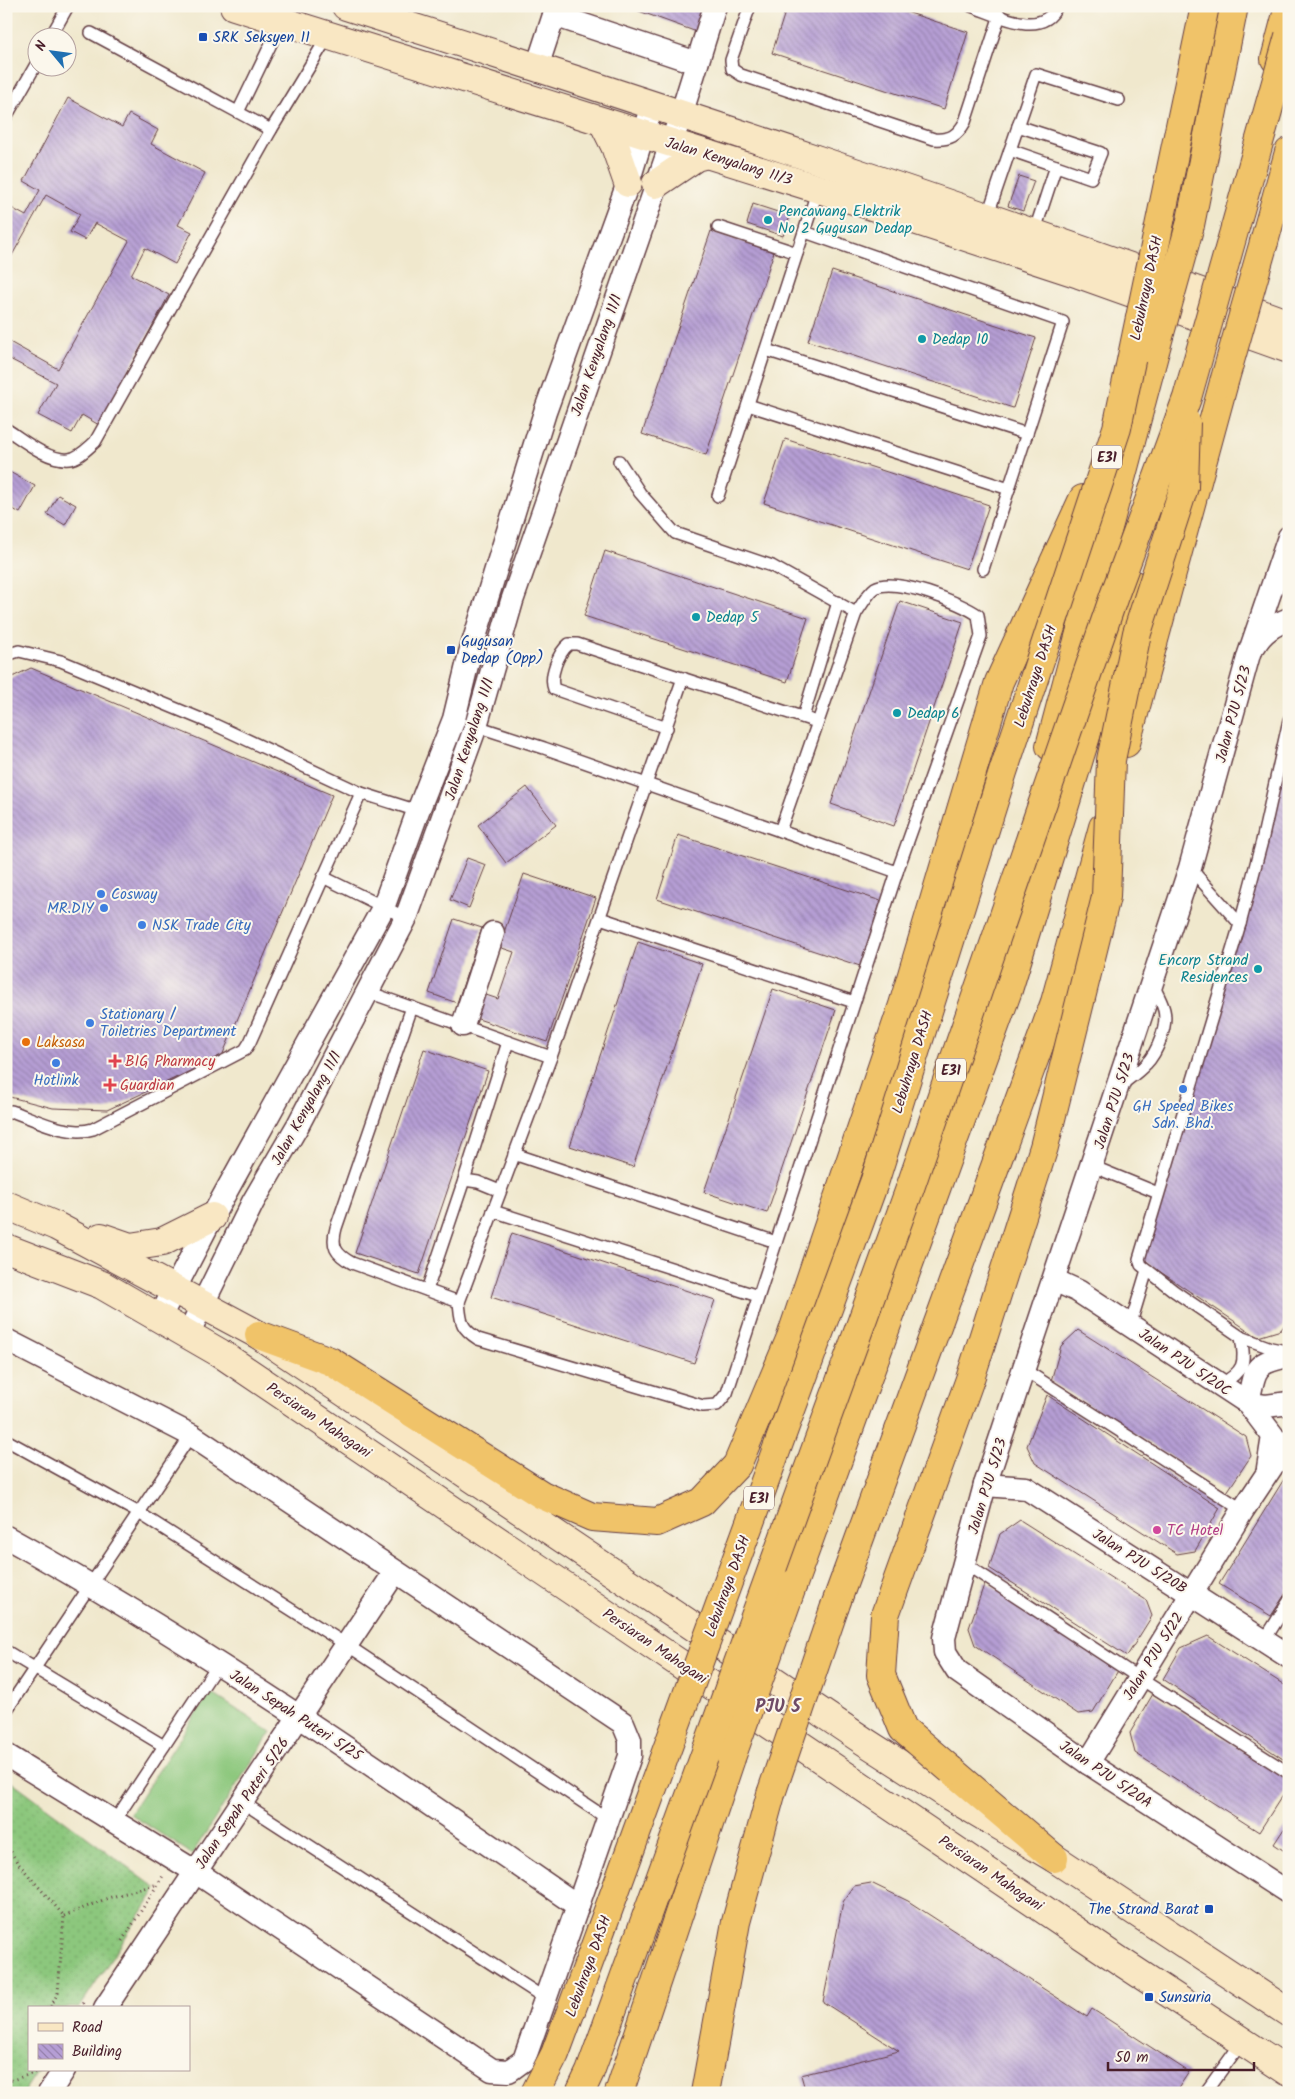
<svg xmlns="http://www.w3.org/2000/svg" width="1295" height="2099" font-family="Kalam,sans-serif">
  <defs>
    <pattern id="grass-dots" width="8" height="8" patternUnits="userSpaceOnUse" patternTransform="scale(1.25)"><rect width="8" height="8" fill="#8cc77d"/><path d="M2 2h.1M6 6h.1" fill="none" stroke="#7aaa6c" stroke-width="1.8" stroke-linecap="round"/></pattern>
    <pattern id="building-back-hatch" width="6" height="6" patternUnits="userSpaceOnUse" patternTransform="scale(1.25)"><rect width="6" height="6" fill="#b59ed4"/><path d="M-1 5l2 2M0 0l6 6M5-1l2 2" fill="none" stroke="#9580ac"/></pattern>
  </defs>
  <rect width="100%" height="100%" fill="#fbf7ec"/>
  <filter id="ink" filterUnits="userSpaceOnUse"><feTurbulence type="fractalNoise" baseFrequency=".02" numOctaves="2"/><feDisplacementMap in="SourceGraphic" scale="10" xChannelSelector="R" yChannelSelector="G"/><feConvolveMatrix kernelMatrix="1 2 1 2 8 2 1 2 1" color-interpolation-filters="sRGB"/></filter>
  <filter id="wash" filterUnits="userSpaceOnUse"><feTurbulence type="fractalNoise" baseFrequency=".0096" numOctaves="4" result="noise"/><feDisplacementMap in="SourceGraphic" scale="20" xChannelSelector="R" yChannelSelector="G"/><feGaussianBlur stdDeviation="1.12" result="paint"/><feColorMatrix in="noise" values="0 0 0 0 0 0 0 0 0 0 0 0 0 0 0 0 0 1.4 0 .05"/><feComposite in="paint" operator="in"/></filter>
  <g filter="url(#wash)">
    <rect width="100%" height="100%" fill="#f0e8cd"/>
    <path fill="url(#grass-dots)" stroke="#6b7354" d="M6,1777L157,1889L79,2008H29V2070H38L23,2093H6Z"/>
    <path fill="#8cc77d" stroke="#6b7354" d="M210,1692L271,1732L192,1854L130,1814Z"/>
    <g id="blocks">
      <g fill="url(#building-back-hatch)">
        <path d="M625,6H706L697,32Z"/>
        <path d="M787,6H888L968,32L944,109L772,53Z"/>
        <path d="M68,98L122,127L129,114L158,130L151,144L205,173L178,225L192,232L175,264L145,248L131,275L169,295L99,425L82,415L72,433L38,415L56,383L6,357V340L58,369L129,241L95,223L85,240L70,232L80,214L46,195L6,266V205L26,216L40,190L24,181Z"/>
        <path d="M1019,176L1034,181L1023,211L1008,206Z"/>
        <path d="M753,204L790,216L783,236L747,224Z"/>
        <path d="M711,231L774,252L706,455L642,434Z"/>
        <path d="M832,271L1036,338L1013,408L808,341Z"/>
        <path d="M785,439L989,505L967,569L764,503Z"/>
        <path d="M6,470L35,486L20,513L6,505Z"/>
        <path d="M58,495L76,505L65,525L47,514Z"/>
        <path d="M605,551L808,618L787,682L584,616Z"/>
        <path d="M900,601L963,622L894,826L831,804Z"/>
        <path d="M31,668L332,795L222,1056L107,1110L53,1108L6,1096V680Z"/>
        <path d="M1289,749V1318L1281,1330L1258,1337L1141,1259Z"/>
        <path d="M527,787L556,825L506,863L478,825Z"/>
        <path d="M678,835L881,901L860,966L657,899Z"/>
        <path d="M467,858L486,865L469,908L450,900Z"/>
        <path d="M524,874L596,898L547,1042L475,1018L483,994L498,999L514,952L499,947Z"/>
        <path d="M454,919L482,928L457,1003L429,993Z"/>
        <path d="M638,942L702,964L633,1167L570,1146Z"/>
        <path d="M773,989L836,1010L767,1213L704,1192Z"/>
        <path d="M424,1049L488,1071L419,1274L355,1253Z"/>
        <path d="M512,1233L715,1300L694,1363L491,1297Z"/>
        <path d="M1078,1330L1246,1437L1251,1456L1227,1492L1051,1381L1061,1346Z"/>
        <path d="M1047,1395L1220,1508L1195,1551L1177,1554L1035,1463L1027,1446Z"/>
        <path d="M1289,1471V1588L1271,1616L1219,1584Z"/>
        <path d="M1020,1520L1146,1600L1152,1616L1127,1656L989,1568L1000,1534Z"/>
        <path d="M985,1582L1119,1669L1093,1712L1078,1714L975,1645L969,1628Z"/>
        <path d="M1289,1614V1630L1282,1625Z"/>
        <path d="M1208,1636L1289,1688V1763L1163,1679L1181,1648Z"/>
        <path d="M1153,1694L1289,1780V1785L1259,1832L1135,1753L1130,1733Z"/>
        <path d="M1289,1821V1854L1274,1844Z"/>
        <path d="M871,1883L908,1901L1087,2017L1092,2009L1189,2072L1175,2093H806L801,2075L899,2051L823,2002L843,1902L854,1886Z"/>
      </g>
    </g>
  </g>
  <g filter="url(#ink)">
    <use href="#blocks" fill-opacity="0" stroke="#633d43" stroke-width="1"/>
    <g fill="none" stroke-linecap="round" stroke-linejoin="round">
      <g stroke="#633d43" stroke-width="14">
        <g id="lane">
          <path d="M750,6L731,60L732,69L741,75L934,139C950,140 957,136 965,122L1000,15"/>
          <path d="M971,6C996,14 1042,40 1057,6"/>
          <path d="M91,33L271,130"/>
          <path d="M50,38L68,6"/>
          <path d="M238,112L282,21"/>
          <path d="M6,117L38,61"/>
          <path d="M1010,150L1091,178L1101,153L1018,126"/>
          <path d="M987,217L1036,74L1119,100"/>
          <path d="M718,227L797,253"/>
          <path d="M805,232L1063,322L983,569"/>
          <path d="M1034,233L1056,166"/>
          <path d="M766,350L1027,434"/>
          <path d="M748,405L1009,489"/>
          <path d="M6,429C23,440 48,461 69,459C79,458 88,448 95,442L271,130L328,36"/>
          <path d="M619,461L640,493L675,533L772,566L856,613"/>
          <path d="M718,496L818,189"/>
          <path d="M6,655L19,651L61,661L213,724L361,793L418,811"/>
          <path d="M683,678L551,1057L459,1302C461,1322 460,1327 478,1339L703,1406L717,1405L727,1393L897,872L981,636L978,615C962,603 894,576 875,588C868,593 861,606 856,613L780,831"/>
          <path d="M803,717L838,602"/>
          <path d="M473,725L544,748L897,872"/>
          <path d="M667,728L554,689C549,676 558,653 569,644H577L817,722"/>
          <path d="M1190,868L1240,924"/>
          <path d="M323,877L406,918"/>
          <path d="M600,918L854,1002"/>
          <path d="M368,992L551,1057"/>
          <path d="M412,1007L336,1228C331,1246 335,1254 352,1263L459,1302"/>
          <path d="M1122,1084C1130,1078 1139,1072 1146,1064C1157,1053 1168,1026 1164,1010C1162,1002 1157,993 1153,985"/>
          <path d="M6,1114L11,1111C35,1119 67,1137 93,1129L245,1050L250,1042L361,793"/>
          <path d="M514,1154L776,1242"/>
          <path d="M1092,1166L1158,1193"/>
          <path d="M464,1180L478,1182L500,1191"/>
          <path d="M493,1211L758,1296"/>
          <path d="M427,1290L464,1180L508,1042"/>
          <path d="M1130,1326L1147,1270"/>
          <path d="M1286,1351L1271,1348L1241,1337L1174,1291L1141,1265L1139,1259L1240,924L1262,841L1289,720"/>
          <path d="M1023,1369L1243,1510"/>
          <path d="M1220,1385C1244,1371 1246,1364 1241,1337"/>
          <path d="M6,1440L139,1513L347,1645L608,1819"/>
          <path d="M964,1563L1139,1678L1289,1773"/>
          <path d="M1264,1641L1289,1601"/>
          <path d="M6,1651L164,1746"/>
          <path d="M6,1711L191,1435"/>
          <path d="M242,1802L546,1999"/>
          <path d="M114,1822L218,1664"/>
          <path d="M1205,2093L1242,2042"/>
        </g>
      </g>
      <g stroke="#633d43" stroke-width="25">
        <g id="street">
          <path d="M554,15L697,63"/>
          <path d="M537,67L557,6"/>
          <path d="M1289,537L1249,654L1190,868L985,1485L944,1638L945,1652L957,1671L1088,1763L1289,1893"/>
          <path d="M1255,645C1263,631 1274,625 1289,619"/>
          <path d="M463,1025L493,933"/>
          <path d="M1054,1280L1078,1291L1248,1403L1273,1436L1268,1468"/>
          <path d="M160,1317L212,1217L383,908L418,811L454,719L470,653L545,412L628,183L652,105"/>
          <path d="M188,1334L253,1202L298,1125L406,918L476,726L512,601L681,115L715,6"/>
          <path d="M6,1340L191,1435L623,1723L630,1740V1756L524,2060L509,2071L492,2070L196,1872L6,1755"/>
          <path d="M1289,1356C1252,1363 1255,1370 1248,1403L1266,1406L1289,1403"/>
          <path d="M985,1485L1026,1488L1289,1657"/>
          <path d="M6,1537C205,1647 391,1778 578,1906"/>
          <path d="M1088,1763L1243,1510L1289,1441"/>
          <path d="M105,2008L395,1572"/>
          <path d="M49,2093L64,2070"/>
        </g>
      </g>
      <g stroke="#633d43" stroke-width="30">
        <g id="secondary">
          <path d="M234,6L844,197L1079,274L1289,349"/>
          <path d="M346,6C662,107 977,210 1289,324"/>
          <path d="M603,122L615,146L628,183"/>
          <path d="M656,184L696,157L707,154"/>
          <path d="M6,1205L56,1226L259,1335L864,1741L948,1795L1054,1858L1289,2013"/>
          <path d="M101,1237L130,1247L162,1242L212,1217"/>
          <path d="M6,1248L102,1285L220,1353L1120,1961L1289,2072"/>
        </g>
      </g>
      <g stroke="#633d43" stroke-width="30">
        <g id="highway">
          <path d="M1275,59L1289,6"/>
          <path d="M1190,225L1234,6"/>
          <path d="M1264,242L1289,152"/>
          <path d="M1126,743L1224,382"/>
          <path d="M1050,746L1155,351"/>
          <path d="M259,1335L330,1361L542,1495L592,1517L657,1522L702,1502L737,1465L791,1337L903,1005L999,682L1083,499"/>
          <path d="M793,1584L1008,990L1102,684L1131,583"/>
          <path d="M835,1606L1055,1002L1103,827"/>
          <path d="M951,1770L1054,1858"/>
          <path d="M619,2093L731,1758"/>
          <path d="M705,2093L736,1922L771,1794"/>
        </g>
      </g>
      <g stroke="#633d43" stroke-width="3" stroke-dasharray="1 4" stroke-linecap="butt">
        <path d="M6,1843L17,1862L64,1916L58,1993L50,2008"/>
        <path d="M64,1916L108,1898L158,1884"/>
        <path d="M122,1941L163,1876"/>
        <path d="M80,2008L84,2001"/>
        <path d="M6,2082L37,2072"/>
      </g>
      <use href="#lane" stroke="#fff" stroke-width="11"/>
      <use href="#street" stroke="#fff" stroke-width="22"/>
      <use href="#secondary" stroke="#f9e7c3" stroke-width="28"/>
      <use href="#highway" stroke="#f0c369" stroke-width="28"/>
      <g stroke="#633d43" stroke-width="30" stroke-linecap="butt">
        <g id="highway-bridge">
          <path d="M1155,351L1190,225"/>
          <path d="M1224,382L1264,242"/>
          <path d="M731,1758L793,1584"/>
          <path d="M951,1770L903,1729L881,1675L885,1615L970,1379L1044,1147L1106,897L1111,760L1137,633L1184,487L1186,422"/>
          <path d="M771,1794L835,1606"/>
          <path d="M535,2093L555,2054L605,1919L875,1180L1003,772L1117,428L1205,6"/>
          <path d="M580,2093L590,2072L909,1191L1114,596L1187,398L1289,36"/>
        </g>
      </g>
      <use href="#highway-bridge" stroke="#f0c369" stroke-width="28"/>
    </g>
  </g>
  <g fill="#1a4fb4" stroke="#fbf7ec" stroke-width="2">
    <rect x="198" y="32" width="10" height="10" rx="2.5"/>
    <rect x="446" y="645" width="10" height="10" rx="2.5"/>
    <rect x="1204" y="1904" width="10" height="10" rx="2.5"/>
    <rect x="1144" y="1992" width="10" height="10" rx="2.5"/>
  </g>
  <g fill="#0f9aa8" stroke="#fbf7ec" stroke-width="2">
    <circle cx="768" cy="220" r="5"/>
    <circle cx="922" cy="339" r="5"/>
    <circle cx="696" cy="617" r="5"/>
    <circle cx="897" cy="713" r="5"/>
    <circle cx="1258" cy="969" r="5"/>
  </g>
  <g fill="#3f7fe0" stroke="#fbf7ec" stroke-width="2">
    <circle cx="101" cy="894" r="5"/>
    <circle cx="104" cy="908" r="5"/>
    <circle cx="142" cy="925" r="5"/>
    <circle cx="90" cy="1023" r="5"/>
    <circle cx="56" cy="1063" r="5"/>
    <circle cx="1183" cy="1089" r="5"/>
  </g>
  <circle fill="#e8710a" stroke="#fbf7ec" stroke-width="2" cx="26" cy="1042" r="5"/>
  <g fill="#e0444e" stroke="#fbf7ec" stroke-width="2">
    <path d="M112.5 1053.5h5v5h5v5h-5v5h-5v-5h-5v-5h5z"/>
    <path d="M107.5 1077.5h5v5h5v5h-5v5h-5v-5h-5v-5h5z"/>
  </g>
  <circle fill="#d1479c" stroke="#fbf7ec" stroke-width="2" cx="1157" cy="1530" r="5"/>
  <g text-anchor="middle" stroke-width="4" stroke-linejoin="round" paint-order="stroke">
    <g fill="#fbf7ec" stroke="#7f6065" stroke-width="1">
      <rect x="1092" y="445.5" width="30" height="23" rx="4"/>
      <rect x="936" y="1058.5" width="30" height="23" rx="4"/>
      <rect x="744" y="1486.5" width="30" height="23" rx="4"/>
    </g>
    <g font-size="14" font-weight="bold" fill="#4a1f2b">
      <text x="1107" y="462">E31</text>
      <text x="951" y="1075">E31</text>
      <text x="759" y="1503">E31</text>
    </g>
    <g font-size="15" fill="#164399" stroke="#fbf7ec" text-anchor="start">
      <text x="213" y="42">SRK Seksyen 11</text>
      <text x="461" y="646">Gugusan<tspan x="461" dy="17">Dedap (Opp)</tspan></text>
      <text x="1199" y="1914" text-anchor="end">The Strand Barat</text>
      <text x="1159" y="2002">Sunsuria</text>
    </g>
    <g font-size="15" fill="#4a1f2b" stroke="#fbf7ec">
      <text transform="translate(729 161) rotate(17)" y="5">Jalan Kenyalang 11/3</text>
      <text transform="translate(1146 288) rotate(-78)" y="5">Lebuhraya DASH</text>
      <text transform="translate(596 355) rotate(-71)" y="5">Jalan Kenyalang 11/1</text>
      <text transform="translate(1035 676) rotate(-72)" y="5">Lebuhraya DASH</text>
      <text transform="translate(1233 714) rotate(-75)" y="5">Jalan PJU 5/23</text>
      <text transform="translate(469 739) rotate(-72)" y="5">Jalan Kenyalang 11/1</text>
      <text transform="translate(912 1062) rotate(-73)" y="5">Lebuhraya DASH</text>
      <text transform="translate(1114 1101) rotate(-72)" y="5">Jalan PJU 5/23</text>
      <text transform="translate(306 1108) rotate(-61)" y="5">Jalan Kenyalang 11/1</text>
      <text transform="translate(1185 1362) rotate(34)" y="5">Jalan PJU 5/20C</text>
      <text transform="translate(319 1420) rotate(34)" y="5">Persiaran Mahogani</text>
      <text transform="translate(987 1486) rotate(-73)" y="5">Jalan PJU 5/23</text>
      <text transform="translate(1140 1561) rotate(32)" y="5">Jalan PJU 5/20B</text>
      <text transform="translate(727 1586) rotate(-70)" y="5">Lebuhraya DASH</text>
      <text transform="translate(655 1646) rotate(34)" y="5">Persiaran Mahogani</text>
      <text transform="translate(1153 1656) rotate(-58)" y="5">Jalan PJU 5/22</text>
      <text transform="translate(296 1715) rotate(33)" y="5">Jalan Sepah Puteri 5/25</text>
      <text transform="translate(1106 1774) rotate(34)" y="5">Jalan PJU 5/20A</text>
      <text transform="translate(242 1803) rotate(-56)" y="5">Jalan Sepah Puteri 5/26</text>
      <text transform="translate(991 1873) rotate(34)" y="5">Persiaran Mahogani</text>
      <text transform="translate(588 1966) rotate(-70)" y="5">Lebuhraya DASH</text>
    </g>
    <g font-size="15" fill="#0d838f" stroke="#fbf7ec" text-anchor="start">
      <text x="778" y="216">Pencawang Elektrik<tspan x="778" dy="17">No 2 Gugusan Dedap</tspan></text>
      <text x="932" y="344">Dedap 10</text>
      <text x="706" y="622">Dedap 5</text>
      <text x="907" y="718">Dedap 6</text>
      <text x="1248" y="965" text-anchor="end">Encorp Strand<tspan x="1248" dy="17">Residences</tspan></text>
    </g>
    <g font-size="15" fill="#366cbe" stroke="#fbf7ec" text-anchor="start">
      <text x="111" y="899">Cosway</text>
      <text x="94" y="913" text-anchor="end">MR.DIY</text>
      <text x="152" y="930">NSK Trade City</text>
      <text x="100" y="1019">Stationary /<tspan x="100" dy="17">Toiletries Department</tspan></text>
      <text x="56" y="1085" text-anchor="middle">Hotlink</text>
      <text x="1183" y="1111" text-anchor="middle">GH Speed Bikes<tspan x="1183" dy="17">Sdn. Bhd.</tspan></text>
    </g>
    <g font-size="15" fill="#c56008" stroke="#fbf7ec" text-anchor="start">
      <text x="36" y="1047">Laksasa</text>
    </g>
    <g font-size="15" fill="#be3a42" stroke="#fbf7ec" text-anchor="start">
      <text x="125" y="1066">BIG Pharmacy</text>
      <text x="120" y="1090">Guardian</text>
    </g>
    <g font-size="15" fill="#b23c85" stroke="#fbf7ec" text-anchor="start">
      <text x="1167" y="1535">TC Hotel</text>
    </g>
    <g font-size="18" font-weight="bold" fill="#6f4b66" stroke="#fbf7ec">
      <text x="778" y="1712">PJU 5</text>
    </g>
  </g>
  <rect width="1295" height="2099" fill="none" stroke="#fbf7ec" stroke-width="25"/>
  <rect x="28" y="2006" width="162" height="65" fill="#fbf7ec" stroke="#b4a19f"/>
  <rect x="38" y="2023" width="25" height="8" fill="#f9e7c3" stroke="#b4a19f"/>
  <text x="72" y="2032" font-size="15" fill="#4a1f2b">Road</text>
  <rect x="38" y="2044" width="25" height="15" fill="url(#building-back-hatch)" stroke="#b4a19f"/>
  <text x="72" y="2056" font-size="15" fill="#4a1f2b">Building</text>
  <g transform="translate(52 52) rotate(299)"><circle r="24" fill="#fbf7ec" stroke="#b4a19f"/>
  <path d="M0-4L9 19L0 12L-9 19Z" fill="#1f6fb2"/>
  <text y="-8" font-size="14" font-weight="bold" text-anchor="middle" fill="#4a1f2b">N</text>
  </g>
  <path d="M1108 2062v8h146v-8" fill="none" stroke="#4a1f2b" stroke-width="2.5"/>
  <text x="1115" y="2062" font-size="15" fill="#4a1f2b" stroke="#fbf7ec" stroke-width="4" paint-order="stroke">50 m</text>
</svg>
